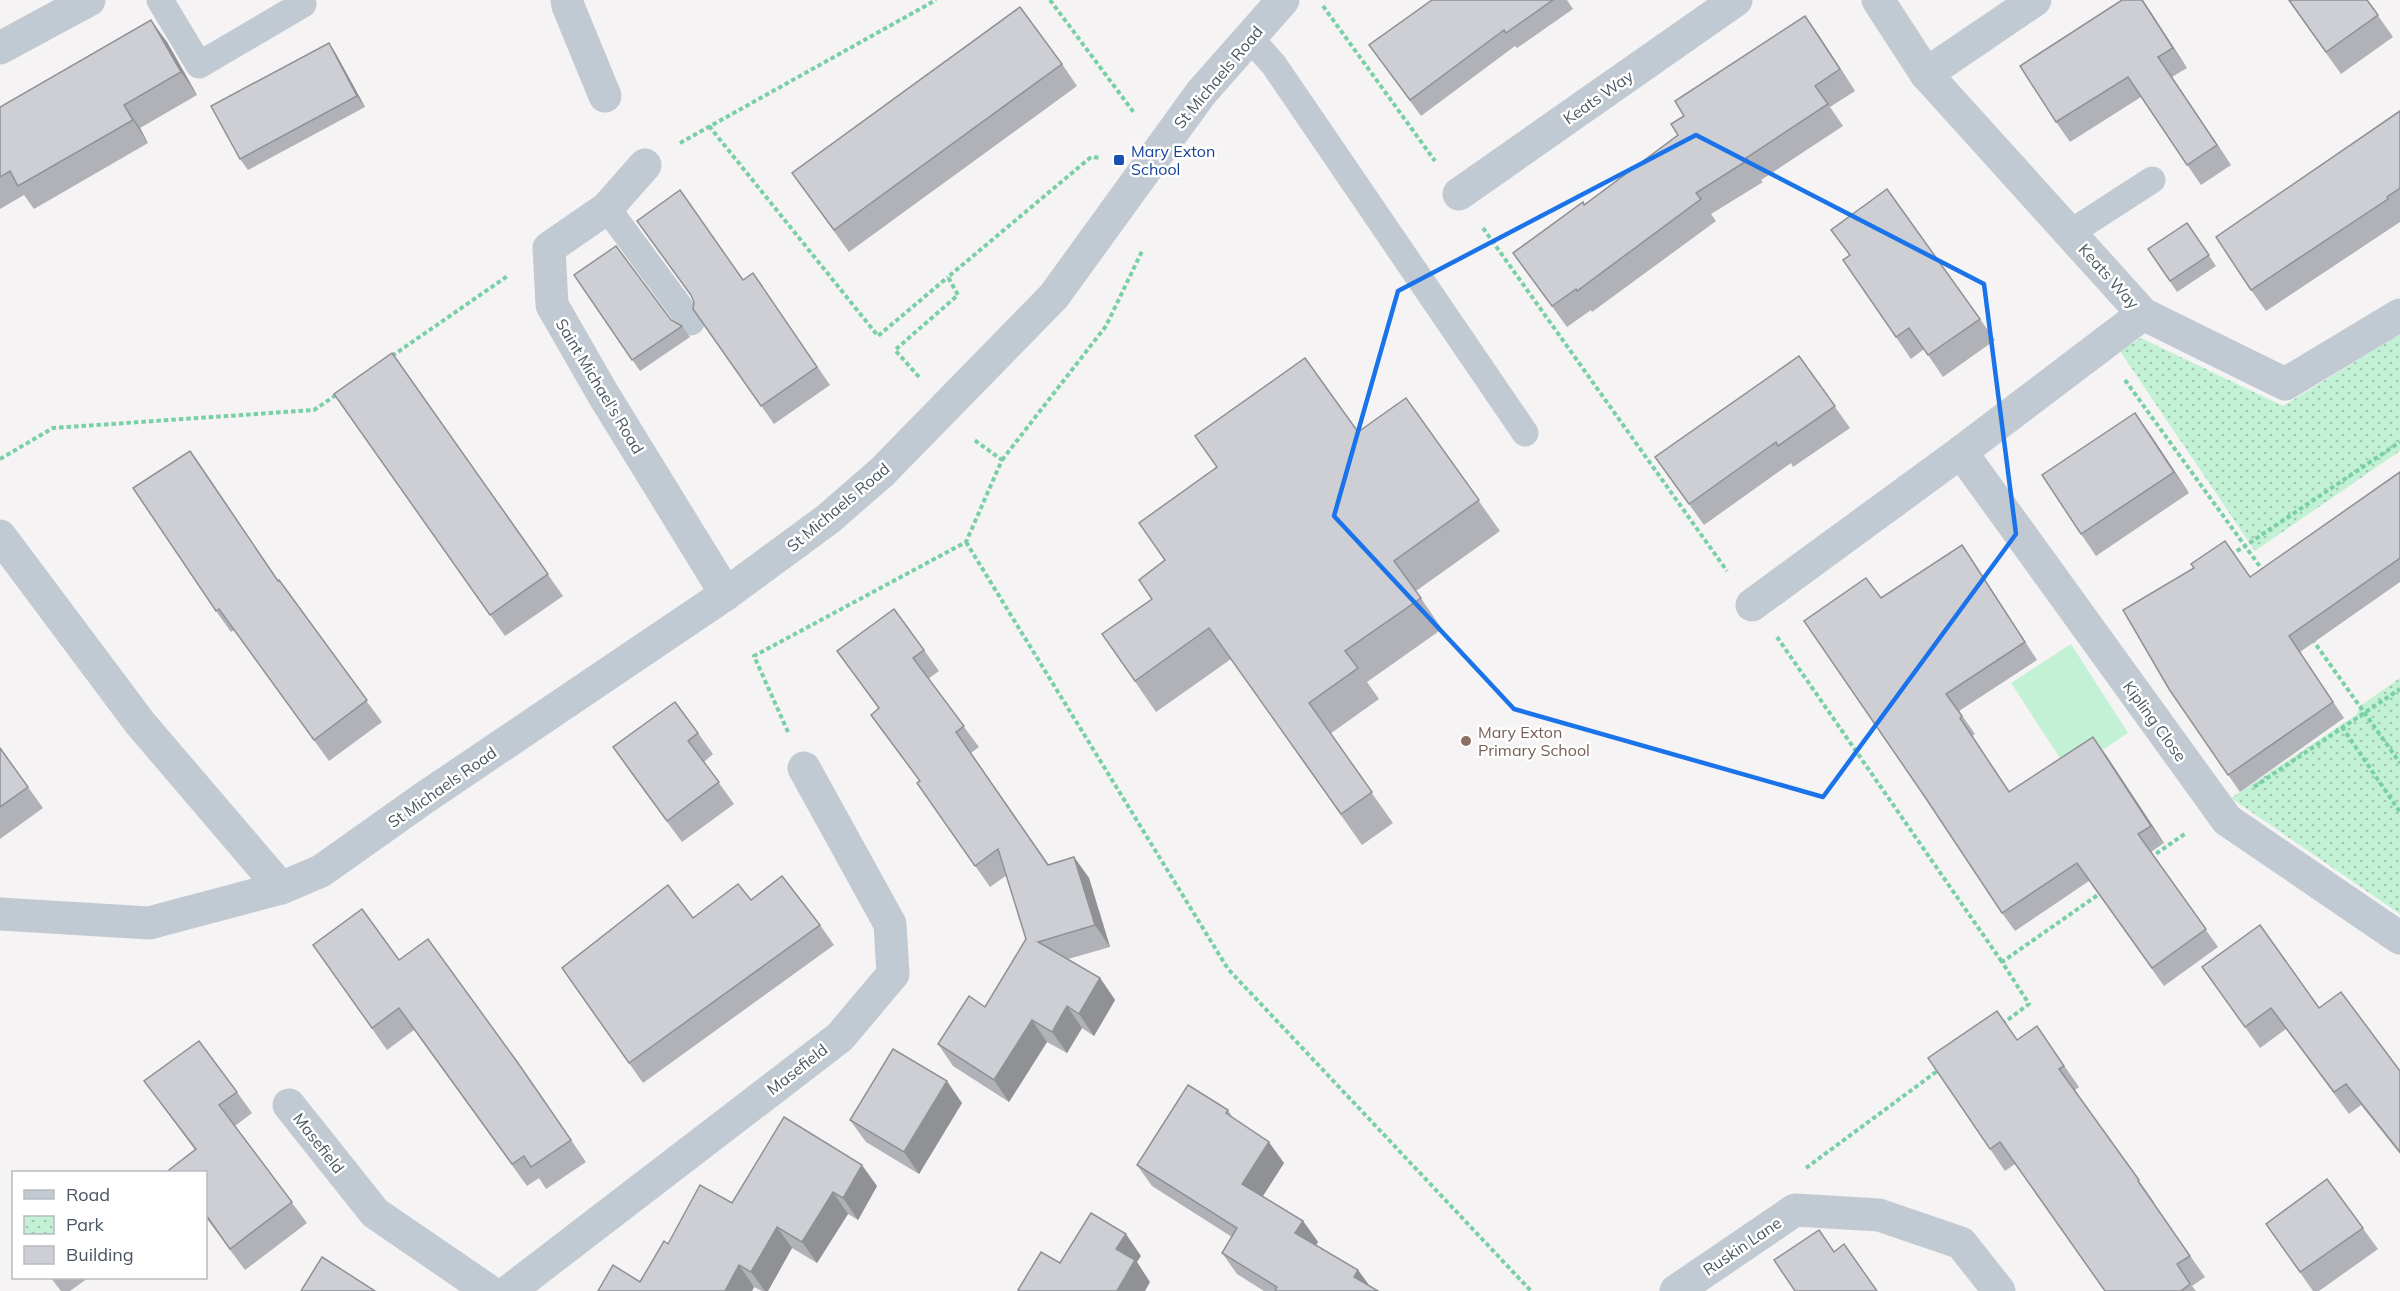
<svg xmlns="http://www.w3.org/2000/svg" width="2400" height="1291" font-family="Mulish,sans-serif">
  <defs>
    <pattern id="park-dots" width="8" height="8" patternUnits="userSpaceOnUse" patternTransform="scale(1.5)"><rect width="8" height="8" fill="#c3f1d5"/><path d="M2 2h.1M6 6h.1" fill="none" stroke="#a0c6b0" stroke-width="1.8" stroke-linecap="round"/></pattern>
  </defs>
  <rect width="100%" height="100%" fill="#f5f3f3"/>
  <path fill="#c3f1d5" d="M2071,644L2128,733L2069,772L2011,683Z"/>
  <g fill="url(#park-dots)">
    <path d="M2400,334V451L2255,551L2120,351L2141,338L2283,406Z"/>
    <path d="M2400,678V914L2231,798L2356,715L2360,706Z"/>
  </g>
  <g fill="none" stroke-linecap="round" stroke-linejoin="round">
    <g stroke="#7ad0a6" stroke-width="4" stroke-dasharray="4.5 3" stroke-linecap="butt">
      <path d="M1050,0L1135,114"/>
      <path d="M1323,6L1435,161"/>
      <path d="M709,126L878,336L948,277"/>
      <path d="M680,143L936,0"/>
      <path d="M1483,228L1727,571"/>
      <path d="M392,356L509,275"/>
      <path d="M919,377L895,350L958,295L948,277L1091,157L1101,158"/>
      <path d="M2125,380L2245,546L2232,554"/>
      <path d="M0,459L53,428L314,410L339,393"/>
      <path d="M1002,460L1106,326L1143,249"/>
      <path d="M966,542L1228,969L1531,1291"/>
      <path d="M2264,572L2245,546L2400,442"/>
      <path d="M1777,637L2002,962"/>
      <path d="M2312,639L2400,763"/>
      <path d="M2342,727L2400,812"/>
      <path d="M788,732L754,656L966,542L1002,460L973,439"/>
      <path d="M2254,787L2400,689"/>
      <path d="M2150,858L2186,833"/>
      <path d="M2002,1024L2029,1004L2002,962L2102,892"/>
      <path d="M1806,1168L1940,1069"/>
    </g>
    <g stroke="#c1cad2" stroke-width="27">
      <path d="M160,0L199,65L303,4"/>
      <path d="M1250,38L1274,65L1525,433"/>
      <path d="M607,208L691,322"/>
      <path d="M2070,233L2152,180"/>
    </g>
    <g stroke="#c1cad2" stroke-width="33">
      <path d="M567,0L568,6L605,96"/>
      <path d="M1878,0L1926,74L2143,314L2285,384L2400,315"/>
      <path d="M0,48L89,0"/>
      <path d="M1926,74L2035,0"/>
      <path d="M645,165L607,208L549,248L552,305L603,394L726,594"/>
      <path d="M1459,194L1736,0"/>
      <path d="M1961,452L2227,820L2400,938"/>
      <path d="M0,536L140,723L281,888"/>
      <path d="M1752,605L1961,452L2143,314"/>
      <path d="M0,914L149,923L281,888L321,871L424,798L726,594L828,519L882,472L1054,296L1201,93L1283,0"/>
      <path d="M289,1105L375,1213L489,1291"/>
      <path d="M509,1291L840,1037L893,974L890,924L804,768"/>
      <path d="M1676,1291L1795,1210L1879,1215L1961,1243L1999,1291"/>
    </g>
  </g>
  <g fill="#b0b2b7">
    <path d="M1432,0H1567L1573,9L1517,48L1515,46L1421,116L1369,45Z"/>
    <path d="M2122,0H2143L2150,11L2187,68L2172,77L2231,165L2201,185L2141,97L2070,142L2056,122Z"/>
    <path d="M2288,0H2367L2393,37L2341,74Z"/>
    <path d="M1805,16L1855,91L1830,107L1843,126L1761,180L1763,182L1711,214L1716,221L1592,312L1591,310L1567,327L1513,253L1584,205L1678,135L1684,116Z"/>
    <path d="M167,42L197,95L140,128L148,143L34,209L24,195L0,209V107Z"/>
    <path d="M329,43L336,54L365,107L248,170L240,159Z"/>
    <path d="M1062,64L1077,86L849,252L807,194Z"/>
    <path d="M2400,111V222L2266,311L2251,290Z"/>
    <path d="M1887,189L1995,340L1943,377L1924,349L1911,359L1843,260L1849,255Z"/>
    <path d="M637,221L743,280L753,273L830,385L774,424L693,309L694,302L692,297Z"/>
    <path d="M2187,223L2216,266L2177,292L2148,249Z"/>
    <path d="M574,275L682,326L690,337L640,371Z"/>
    <path d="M392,353L563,596L505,636L334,394Z"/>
    <path d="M1799,356L1850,428L1793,467L1791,463L1704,525L1655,457Z"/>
    <path d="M1406,398L1500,531L1416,591L1442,629L1367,682L1379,699L1330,734L1393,823L1362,845L1231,659L1156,712L1102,634L1152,599L1358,432Z"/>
    <path d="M2150,434L2189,493L2096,556L2081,534Z"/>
    <path d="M190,451L278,581L382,722L329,761L234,630L231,632L216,611Z"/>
    <path d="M2400,472V582L2300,652L2344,718L2240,792L2169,689L2250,577Z"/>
    <path d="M1962,545L2037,660L1959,711L1975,734L1972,736L2010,792L2106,755L2164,843L2151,852L2218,947L2164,986L2089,881L2015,931L2002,913L1881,598Z"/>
    <path d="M924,650L939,671L928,679L979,747L971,753L1049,865L1074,857L1089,878L1110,947L1068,959L1100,978L1115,1000L1094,1036L1082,1028L1067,1053L1047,1042L1009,1102L953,1066L938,1044L985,1007L1026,939L1007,875L990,887L917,783L920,781L871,715L879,709L837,651Z"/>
    <path d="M698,733L713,754L704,762L734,804L682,842L628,769Z"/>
    <path d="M0,748L43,808L0,839Z"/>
    <path d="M751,900L820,925L834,945L643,1083L562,968L693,918Z"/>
    <path d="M313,945L399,960L533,1084L586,1162L546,1189L539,1178L527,1186L414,1030L387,1050Z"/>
    <path d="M2202,967L2319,1008L2400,1071V1154L2361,1105L2349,1114L2286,1029L2260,1048Z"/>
    <path d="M2017,1039L2063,1064L2079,1087L2075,1090L2154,1202L2153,1203L2205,1277L2192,1286L2196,1291H2105L2015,1164L2005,1171L1928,1058Z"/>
    <path d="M144,1081L237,1092L252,1113L235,1126L307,1223L245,1270L207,1219L206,1220V1173L195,1150Z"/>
    <path d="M962,1103L919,1174L866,1142L850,1120Z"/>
    <path d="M1228,1110L1233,1118L1284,1163L1263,1196L1303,1221L1318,1242L1316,1245L1358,1270L1369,1285L1378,1291H1264L1237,1274L1222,1253L1232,1237L1152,1186L1137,1165Z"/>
    <path d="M2327,1179L2378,1249L2319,1291H2313L2266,1224Z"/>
    <path d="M877,1186L858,1220L848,1214L817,1263L792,1248L768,1291H762L754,1287L752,1291H598L640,1282L668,1244L732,1203Z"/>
    <path d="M51,1278H88L70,1291H61Z"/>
  </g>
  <g fill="#909195">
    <path d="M2142,0L2150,11L2187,68L2173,48Z"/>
    <path d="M1805,16L1820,37L1855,91L1840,69Z"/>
    <path d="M151,20L167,42L197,95L181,72Z"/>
    <path d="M329,43L336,54L365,107L357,96Z"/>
    <path d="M2158,57L2172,77L2231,165L2217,145Z"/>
    <path d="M124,105L140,128L148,143L133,120Z"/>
    <path d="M2135,413L2150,434L2189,493L2174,472Z"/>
    <path d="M190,451L205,472L293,603L278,581Z"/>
    <path d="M1962,545L1974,563L2037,660L2025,642Z"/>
    <path d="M2093,737L2106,755L2164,843L2151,826Z"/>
    <path d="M1074,857L1089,878L1110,947L1095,925Z"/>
    <path d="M1100,978L1115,1000L1094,1036L1079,1014Z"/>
    <path d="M1067,1006L1082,1028L1067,1053L1052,1032Z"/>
    <path d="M1032,1020L1047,1042L1009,1102L994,1080Z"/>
    <path d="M947,1081L962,1103L919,1174L904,1152Z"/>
    <path d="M1269,1142L1284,1163L1257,1205L1242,1184Z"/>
    <path d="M862,1165L877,1186L858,1220L843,1198Z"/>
    <path d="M833,1192L848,1214L817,1263L802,1242Z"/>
    <path d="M1303,1221L1318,1242L1310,1254L1295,1233Z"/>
    <path d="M777,1227L792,1248L768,1291H765L751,1272Z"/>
    <path d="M1126,1234L1141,1256L1137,1262L1150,1282L1145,1291H1117L1116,1249Z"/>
    <path d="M739,1265L754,1287L752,1291H725Z"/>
    <path d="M1358,1270L1373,1291L1354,1277Z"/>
  </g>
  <g fill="#cdcfd5" stroke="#909195" stroke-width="1.5">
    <path d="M1432,0H1553L1506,33L1504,30L1410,100L1369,45Z"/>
    <path d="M2122,0H2142L2173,48L2158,57L2217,145L2187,165L2128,77L2056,122L2020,66Z"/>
    <path d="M2289,0H2367L2378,15L2326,52Z"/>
    <path d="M1020,7L1062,64L834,230L792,173Z"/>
    <path d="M1805,16L1840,69L1815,86L1828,104L1746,158L1748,160L1696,193L1701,199L1577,291L1576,289L1552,306L1513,253L1583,202L1584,205L1678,135L1671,124L1684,116L1675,101Z"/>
    <path d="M151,20L181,72L124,105L133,120L18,186L10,171L0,177V107Z"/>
    <path d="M329,43L357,96L240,159L211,106Z"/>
    <path d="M2400,111V188L2387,197L2388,199L2251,290L2216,237Z"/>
    <path d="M1887,189L1980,319L1928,355L1909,328L1896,337L1843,260L1850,255L1831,230Z"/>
    <path d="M680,190L743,280L753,273L817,367L761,406L693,309L694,302L691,295L637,221Z"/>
    <path d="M2187,223L2209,255L2170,281L2148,249Z"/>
    <path d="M616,246L671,320L682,326L632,360L574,275Z"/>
    <path d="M392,353L548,574L490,615L334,394Z"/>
    <path d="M1799,356L1835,406L1778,446L1776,442L1689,504L1655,457Z"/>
    <path d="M1305,358L1358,432L1406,398L1479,500L1394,561L1421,598L1345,651L1358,668L1309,703L1372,792L1341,814L1209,628L1135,681L1102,634L1152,599L1139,580L1165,560L1139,523L1217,467L1195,436Z"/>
    <path d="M2135,413L2174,472L2081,534L2042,475Z"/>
    <path d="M190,451L278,581L279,580L367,700L314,740L219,609L216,611L133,488Z"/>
    <path d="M2400,472V558L2289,636L2333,702L2228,775L2169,689L2123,610L2194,568L2191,564L2225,541L2250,577Z"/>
    <path d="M1962,545L2025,642L1946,694L1962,716L1960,718L2009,792L2093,737L2151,826L2138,834L2206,929L2152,968L2077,863L2002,913L1925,797L1804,621L1866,578L1881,598Z"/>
    <path d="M894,609L924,650L913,658L964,726L956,732L1048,865L1074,857L1095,925L1038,942L1100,978L1079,1014L1067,1006L1052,1032L1032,1020L994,1080L938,1044L969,996L985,1007L1026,939L998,849L975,866L917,783L920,781L871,715L879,708L837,651Z"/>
    <path d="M675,702L698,733L688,741L719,782L667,821L613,747Z"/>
    <path d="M0,748L28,787L0,807Z"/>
    <path d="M782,876L820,925L629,1063L562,968L668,885L693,918L738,884L751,900Z"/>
    <path d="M362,909L399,960L428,939L518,1063L571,1140L531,1167L524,1156L512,1164L399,1008L372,1028L313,945Z"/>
    <path d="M2260,925L2319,1008L2341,992L2400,1071V1152L2346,1084L2334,1092L2271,1008L2245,1027L2202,967Z"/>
    <path d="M1997,1011L2017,1040L2037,1026L2064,1066L2059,1069L2139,1180L2138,1181L2190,1256L2177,1264L2190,1284L2182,1290L2183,1291H2105L2000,1142L1990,1149L1928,1058Z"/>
    <path d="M199,1041L237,1092L219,1105L292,1202L230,1249L206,1215V1173H165L196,1149L144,1081Z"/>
    <path d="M893,1049L947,1081L904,1152L850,1120Z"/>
    <path d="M1188,1085L1228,1110L1226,1113L1269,1142L1242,1184L1303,1221L1295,1233L1358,1270L1354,1277L1378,1291H1275L1277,1287L1222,1253L1237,1228L1137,1165Z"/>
    <path d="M784,1117L862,1165L843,1198L833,1192L802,1242L777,1227L751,1272L739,1265L725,1291H598L613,1265L640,1282L664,1241L668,1244L700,1185L732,1203Z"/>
    <path d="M2327,1179L2363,1228L2300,1272L2266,1224Z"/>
    <path d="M1091,1213L1126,1234L1116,1249L1135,1260L1117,1291H1020L1018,1290L1041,1252L1060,1263Z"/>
    <path d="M1819,1230L1834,1252L1844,1244L1877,1291H1795L1774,1260Z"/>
    <path d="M322,1257L375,1291H301Z"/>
  </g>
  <path fill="none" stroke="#1a73e8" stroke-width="4.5" stroke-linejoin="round" d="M1696,135L1984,284L2016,534L1823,797L1514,709L1334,516L1398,291Z"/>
  <rect fill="#1a4fb4" stroke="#fff" stroke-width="2" x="1113" y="154" width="12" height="12" rx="3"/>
  <circle fill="#8d6e63" stroke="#fff" stroke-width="2" cx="1466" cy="741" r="6"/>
  <g text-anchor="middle" stroke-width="5" stroke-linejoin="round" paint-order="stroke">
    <g font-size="16" fill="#4a5661" stroke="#fff">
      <text transform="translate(1218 77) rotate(-50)" y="6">St Michaels Road</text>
      <text transform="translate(1598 97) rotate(-35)" y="6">Keats Way</text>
      <text transform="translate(2109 276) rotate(48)" y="6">Keats Way</text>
      <text transform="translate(600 386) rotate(59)" y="6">Saint Michael's Road</text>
      <text transform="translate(838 507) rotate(-40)" y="6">St Michaels Road</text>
      <text transform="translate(2155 721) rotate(54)" y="6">Kipling Close</text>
      <text transform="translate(442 787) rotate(-35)" y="6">St Michaels Road</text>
      <text transform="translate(797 1069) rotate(-38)" y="6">Masefield</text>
      <text transform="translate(319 1143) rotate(52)" y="6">Masefield</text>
      <text transform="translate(1742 1246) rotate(-34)" y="6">Ruskin Lane</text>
    </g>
    <g font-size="16" fill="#164399" stroke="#fff" text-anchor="start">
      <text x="1131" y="157">Mary Exton<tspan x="1131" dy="18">School</tspan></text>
    </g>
    <g font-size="16" fill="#785e54" stroke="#fff" text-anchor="start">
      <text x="1478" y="738">Mary Exton<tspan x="1478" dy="18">Primary School</tspan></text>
    </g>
  </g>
  <rect x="12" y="1171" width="195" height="108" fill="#ffffff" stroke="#b7bbc0" stroke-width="1.5"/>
  <rect x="24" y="1190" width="30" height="9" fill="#c1cad2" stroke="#b7bbc0" stroke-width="1.5"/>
  <text x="66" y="1201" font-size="18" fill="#4a5661">Road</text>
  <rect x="24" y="1216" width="30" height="18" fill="url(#park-dots)" stroke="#b7bbc0" stroke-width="1.5"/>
  <text x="66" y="1231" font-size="18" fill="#4a5661">Park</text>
  <rect x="24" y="1246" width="30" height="18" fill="#cdcfd5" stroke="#b7bbc0" stroke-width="1.5"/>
  <text x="66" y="1261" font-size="18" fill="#4a5661">Building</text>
</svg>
